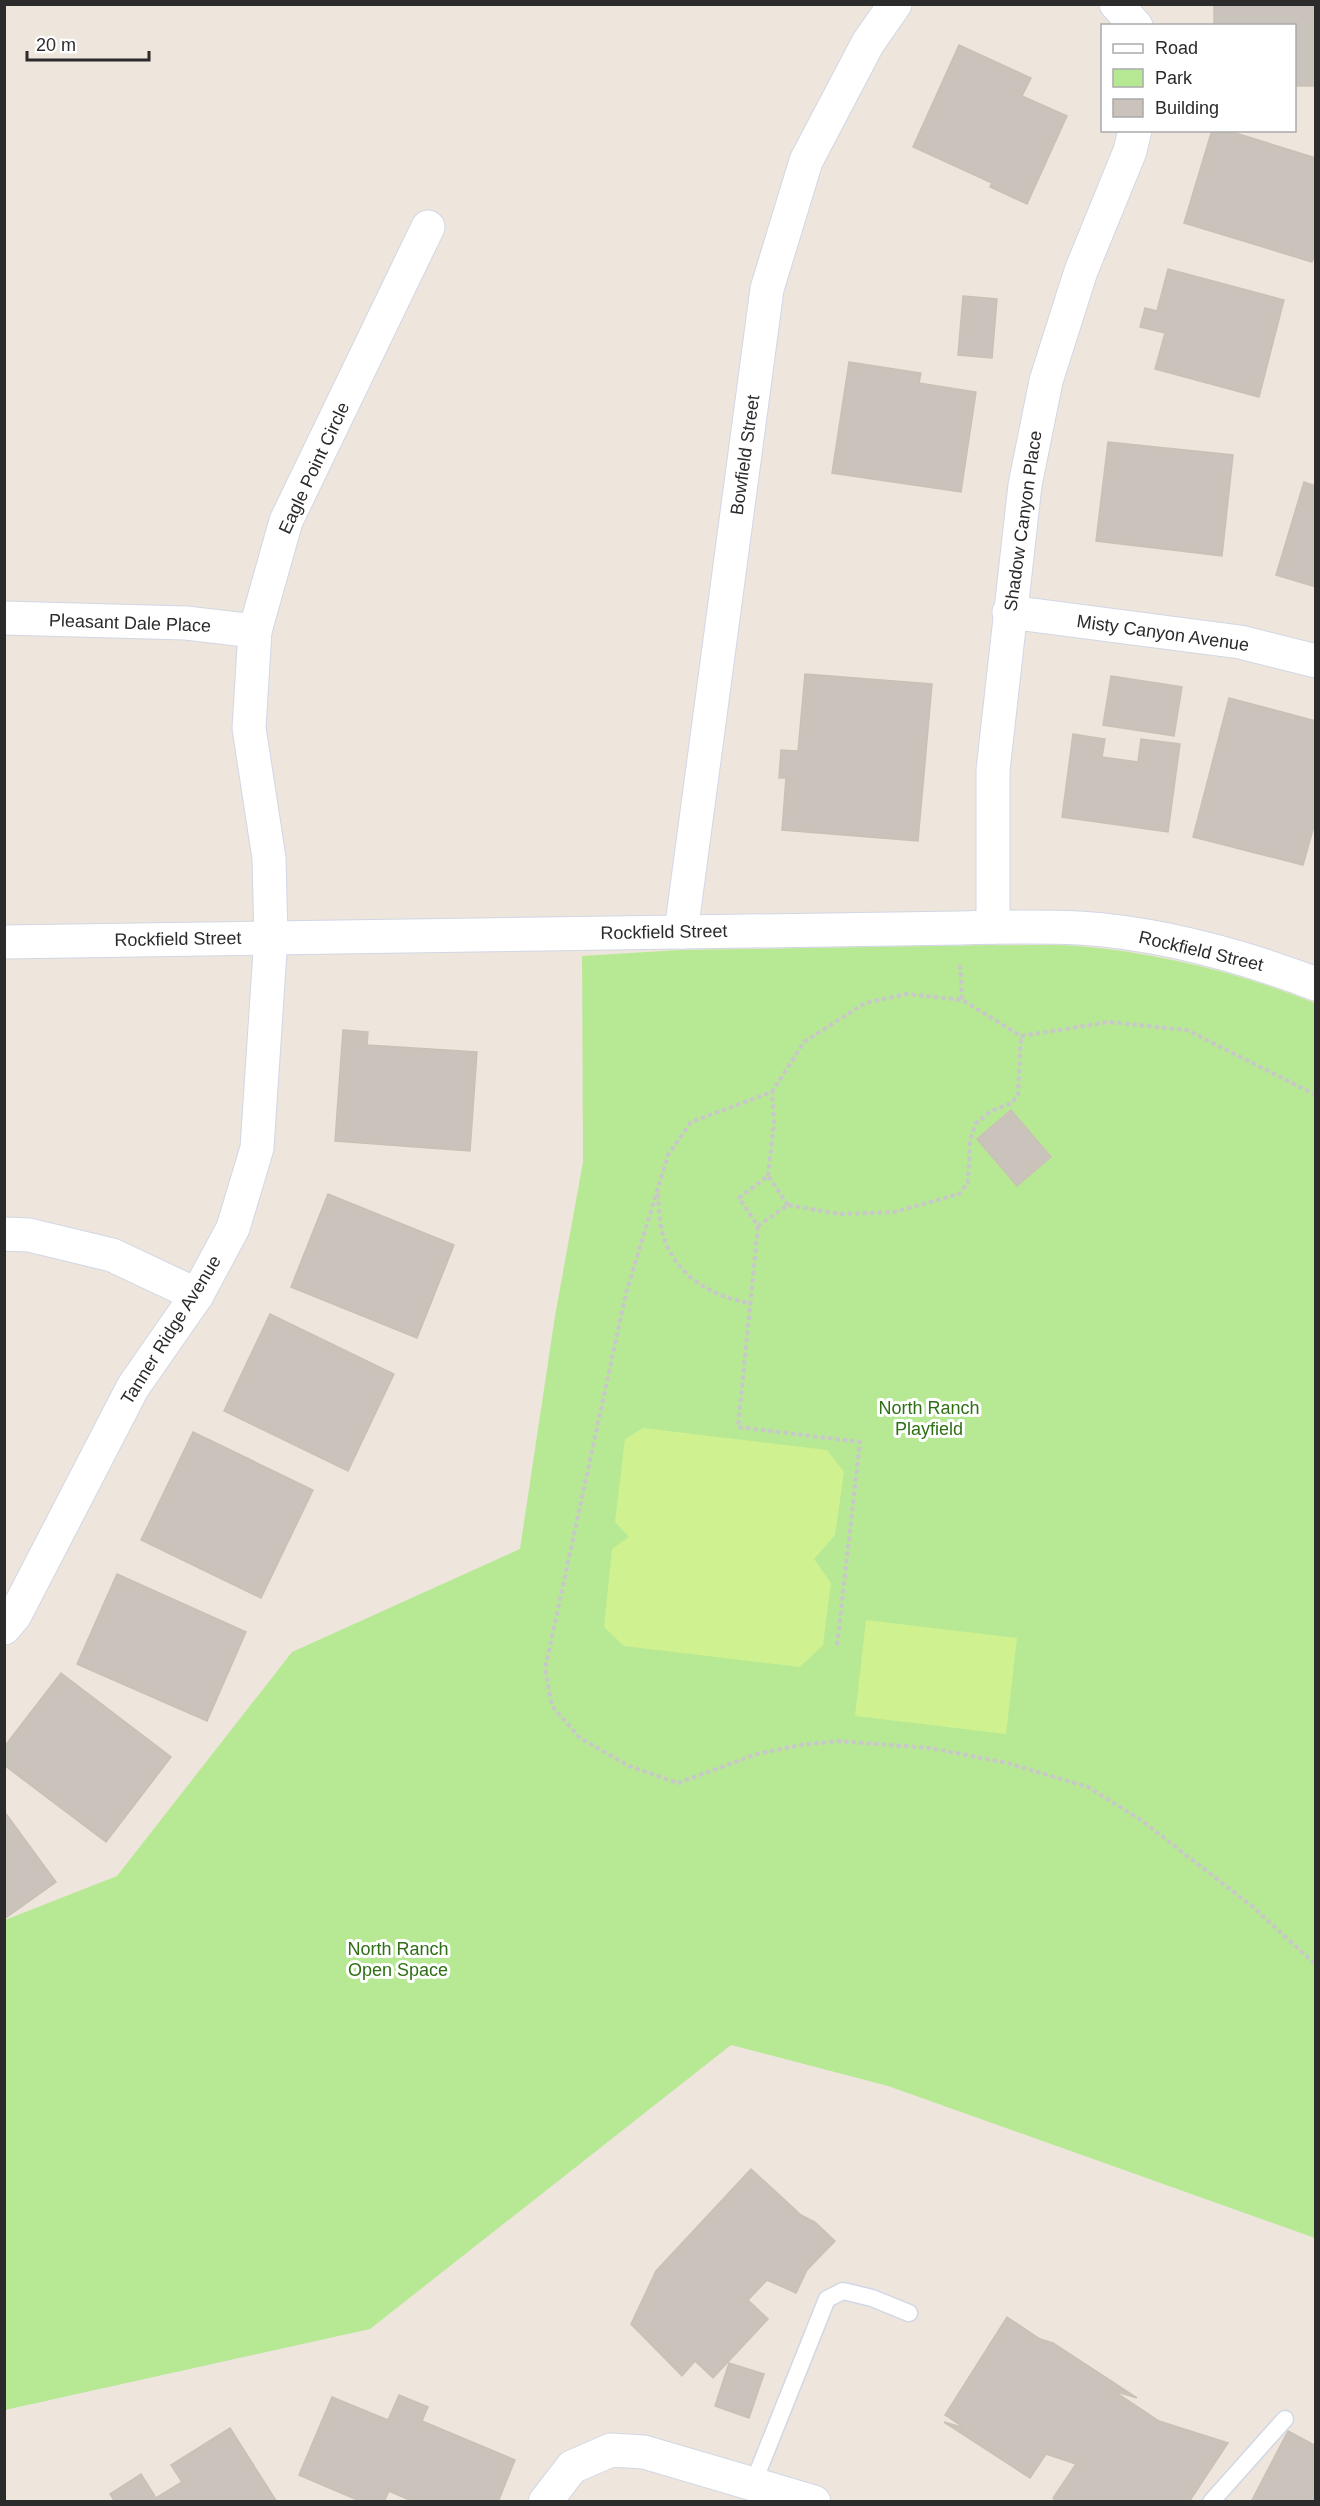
<svg xmlns="http://www.w3.org/2000/svg" width="1320" height="2506" font-family="Helvetica,sans-serif">
  <rect width="100%" height="100%" fill="#eee5dc"/>
  <path fill="#b7e995" d="M991,945C1020,946 1050,944 1078,946C1160,953 1239,973 1315,1003V2238L888,2086L731,2045L370,2329L5,2410V1920L117,1876L292,1652L520,1549L555,1316L583,1162L582,956L679,950Z"/>
  <g fill="#cff190">
    <path d="M643,1428L827,1450L844,1472L835,1535L814,1559L831,1583L823,1645L800,1667L624,1646L604,1627L612,1549L629,1537L615,1522L625,1439Z"/>
    <path d="M866,1620L1017,1638L1006,1734L855,1716Z"/>
  </g>
  <g fill="#c9c3bb" stroke="#cac1b6" stroke-width="1.5">
    <path d="M1214,4H1316V86H1294V26H1214Z"/>
    <path d="M959,45L1031,78L1022,96L1067,116L1027,204L990,187L992,183L913,147Z"/>
    <path d="M1212,130H1226L1316,158V251L1312,262L1184,223Z"/>
    <path d="M1168,269L1284,300L1259,397L1155,369L1165,333L1140,327L1145,308L1157,311Z"/>
    <path d="M963,296L997,299L992,358L958,355Z"/>
    <path d="M849,362L921,373L919,383L976,392L961,492L832,473Z"/>
    <path d="M1108,442L1233,455L1222,556L1096,541Z"/>
    <path d="M1304,482L1316,486V587L1276,575Z"/>
    <path d="M805,674L932,684L918,841L782,830L786,778H779L781,750L798,751Z"/>
    <path d="M1111,676L1182,687L1174,736L1103,725Z"/>
    <path d="M1229,698L1316,721V819L1303,865L1193,837Z"/>
    <path d="M1073,734L1105,739L1102,757L1138,762L1141,739L1180,744L1168,832L1062,817Z"/>
    <path d="M343,1030L368,1032L367,1045L477,1052L470,1151L335,1141Z"/>
    <path d="M1011,1110L1051,1157L1017,1186L977,1139Z"/>
    <path d="M328,1194L454,1245L417,1338L291,1287Z"/>
    <path d="M270,1314L394,1374L348,1471L224,1411Z"/>
    <path d="M193,1432L313,1490L261,1598L141,1540Z"/>
    <path d="M117,1574L246,1632L207,1721L77,1664Z"/>
    <path d="M61,1673L171,1757L106,1842L4,1765V1747Z"/>
    <path d="M4,1811L56,1882L4,1919Z"/>
    <path d="M751,2169L801,2215L815,2222L835,2241L807,2270L796,2293L767,2280L748,2300L768,2319L713,2378L695,2361L682,2376L631,2324L656,2271Z"/>
    <path d="M1007,2317L1040,2339L1053,2343L1137,2398L1114,2391L1159,2421L1228,2443L1189,2502H1058L1053,2498L1076,2464L1046,2454L1030,2478L944,2422L965,2428L945,2415Z"/>
    <path d="M729,2363L764,2374L749,2418L715,2406Z"/>
    <path d="M399,2395L428,2407L422,2421L515,2460L498,2502H414L389,2491L384,2502H362L299,2475L332,2397L388,2420Z"/>
    <path d="M230,2428L277,2502H115L110,2494L141,2474L156,2498L182,2482L171,2465Z"/>
    <path d="M1288,2431L1316,2446V2502H1251Z"/>
  </g>
  <g fill="none" stroke-linecap="round" stroke-linejoin="round">
    <g stroke="#d1d7e5" stroke-width="19">
      <g id="service">
        <path d="M753,2484L827,2299L843,2291L872,2298L909,2313"/>
        <path d="M1211,2502L1285,2419"/>
      </g>
    </g>
    <g stroke="#d1d7e5" stroke-width="35">
      <g id="minor">
        <path d="M1116,4L1136,26"/>
        <path d="M1009,612L1240,642L1316,661"/>
        <path d="M4,618L186,623L255,631"/>
        <path d="M993,927V770L1025,485L1046,381L1081,271L1130,151L1135,130"/>
        <path d="M681,932L767,289L806,161L868,43L895,4"/>
        <path d="M4,942L959,928C999,927 1039,926 1079,928C1160,933 1240,955 1316,984"/>
        <path d="M4,1234L29,1235L112,1255L197,1295"/>
        <path d="M4,1628L15,1615L133,1387L197,1295L233,1228L257,1148L271,937L269,858L249,728L255,631L286,521L428,227"/>
        <path d="M545,2502L572,2467L611,2450L644,2452L814,2502"/>
      </g>
    </g>
    <g stroke="#c8c8c8" stroke-width="4" stroke-dasharray="4.5 3" stroke-linecap="butt">
      <path d="M960,965L962,1000"/>
      <path d="M1316,1095L1187,1030L1109,1022L1021,1036L962,1000L907,994L865,1003L804,1042L772,1092L691,1122L668,1155L626,1293L545,1669L552,1706L580,1738L629,1766L678,1783L757,1754L800,1745L838,1741L930,1748L1007,1763L1088,1787L1141,1820L1253,1907L1316,1965"/>
      <path d="M768,1176L774,1122L772,1092"/>
      <path d="M658,1194C659,1207 659,1223 663,1235C675,1275 712,1297 750,1303"/>
      <path d="M788,1205L768,1176L739,1198L758,1226L788,1205L840,1214L894,1212L959,1194L968,1183L970,1140L976,1123L991,1111L1012,1103L1018,1095L1021,1036"/>
      <path d="M758,1226L738,1427L860,1442L837,1646"/>
    </g>
    <use href="#service" stroke="#fff" stroke-width="16"/>
    <use href="#minor" stroke="#fff" stroke-width="33"/>
  </g>
  <g text-anchor="middle" stroke-width="6" stroke-linejoin="round" paint-order="stroke">
    <g font-size="18" fill="#2b2b2b" stroke="#fff">
      <text transform="translate(745 455) rotate(-82)" y="6">Bowfield Street</text>
      <text transform="translate(314 468) rotate(-65)" y="6">Eagle Point Circle</text>
      <text transform="translate(1023 521) rotate(-82)" y="6">Shadow Canyon Place</text>
      <text transform="translate(130 623) rotate(2)" y="6">Pleasant Dale Place</text>
      <text transform="translate(1163 633) rotate(8)" y="6">Misty Canyon Avenue</text>
      <text transform="translate(664 932) rotate(-1)" y="6">Rockfield Street</text>
      <text transform="translate(178 939) rotate(-1)" y="6">Rockfield Street</text>
      <text transform="translate(1201 951) rotate(13)" y="6">Rockfield Street</text>
      <text transform="translate(171 1330) rotate(-58)" y="6">Tanner Ridge Avenue</text>
    </g>
    <g font-size="18" fill="#2e6f15" stroke="#fff">
      <text x="929" y="1414">North Ranch<tspan x="929" dy="21">Playfield</tspan></text>
      <text x="398" y="1955">North Ranch<tspan x="398" dy="21">Open Space</tspan></text>
    </g>
  </g>
  <rect width="1320" height="2506" fill="none" stroke="#2b2b2b" stroke-width="12"/>
  <rect x="1101" y="24" width="195" height="108" fill="#ffffff" stroke="#aaaaaa" stroke-width="1.5"/>
  <rect x="1113" y="44" width="30" height="9" fill="#ffffff" stroke="#aaaaaa" stroke-width="1.5"/>
  <text x="1155" y="54" font-size="18" fill="#2b2b2b">Road</text>
  <rect x="1113" y="69" width="30" height="18" fill="#b7e995" stroke="#aaaaaa" stroke-width="1.5"/>
  <text x="1155" y="84" font-size="18" fill="#2b2b2b">Park</text>
  <rect x="1113" y="99" width="30" height="18" fill="#c9c3bb" stroke="#aaaaaa" stroke-width="1.5"/>
  <text x="1155" y="114" font-size="18" fill="#2b2b2b">Building</text>
  <path d="M27 51v9h122v-9" fill="none" stroke="#2b2b2b" stroke-width="3"/>
  <text x="36" y="51" font-size="18" fill="#2b2b2b" stroke="#ffffff" stroke-width="4.5" paint-order="stroke">20 m</text>
</svg>
